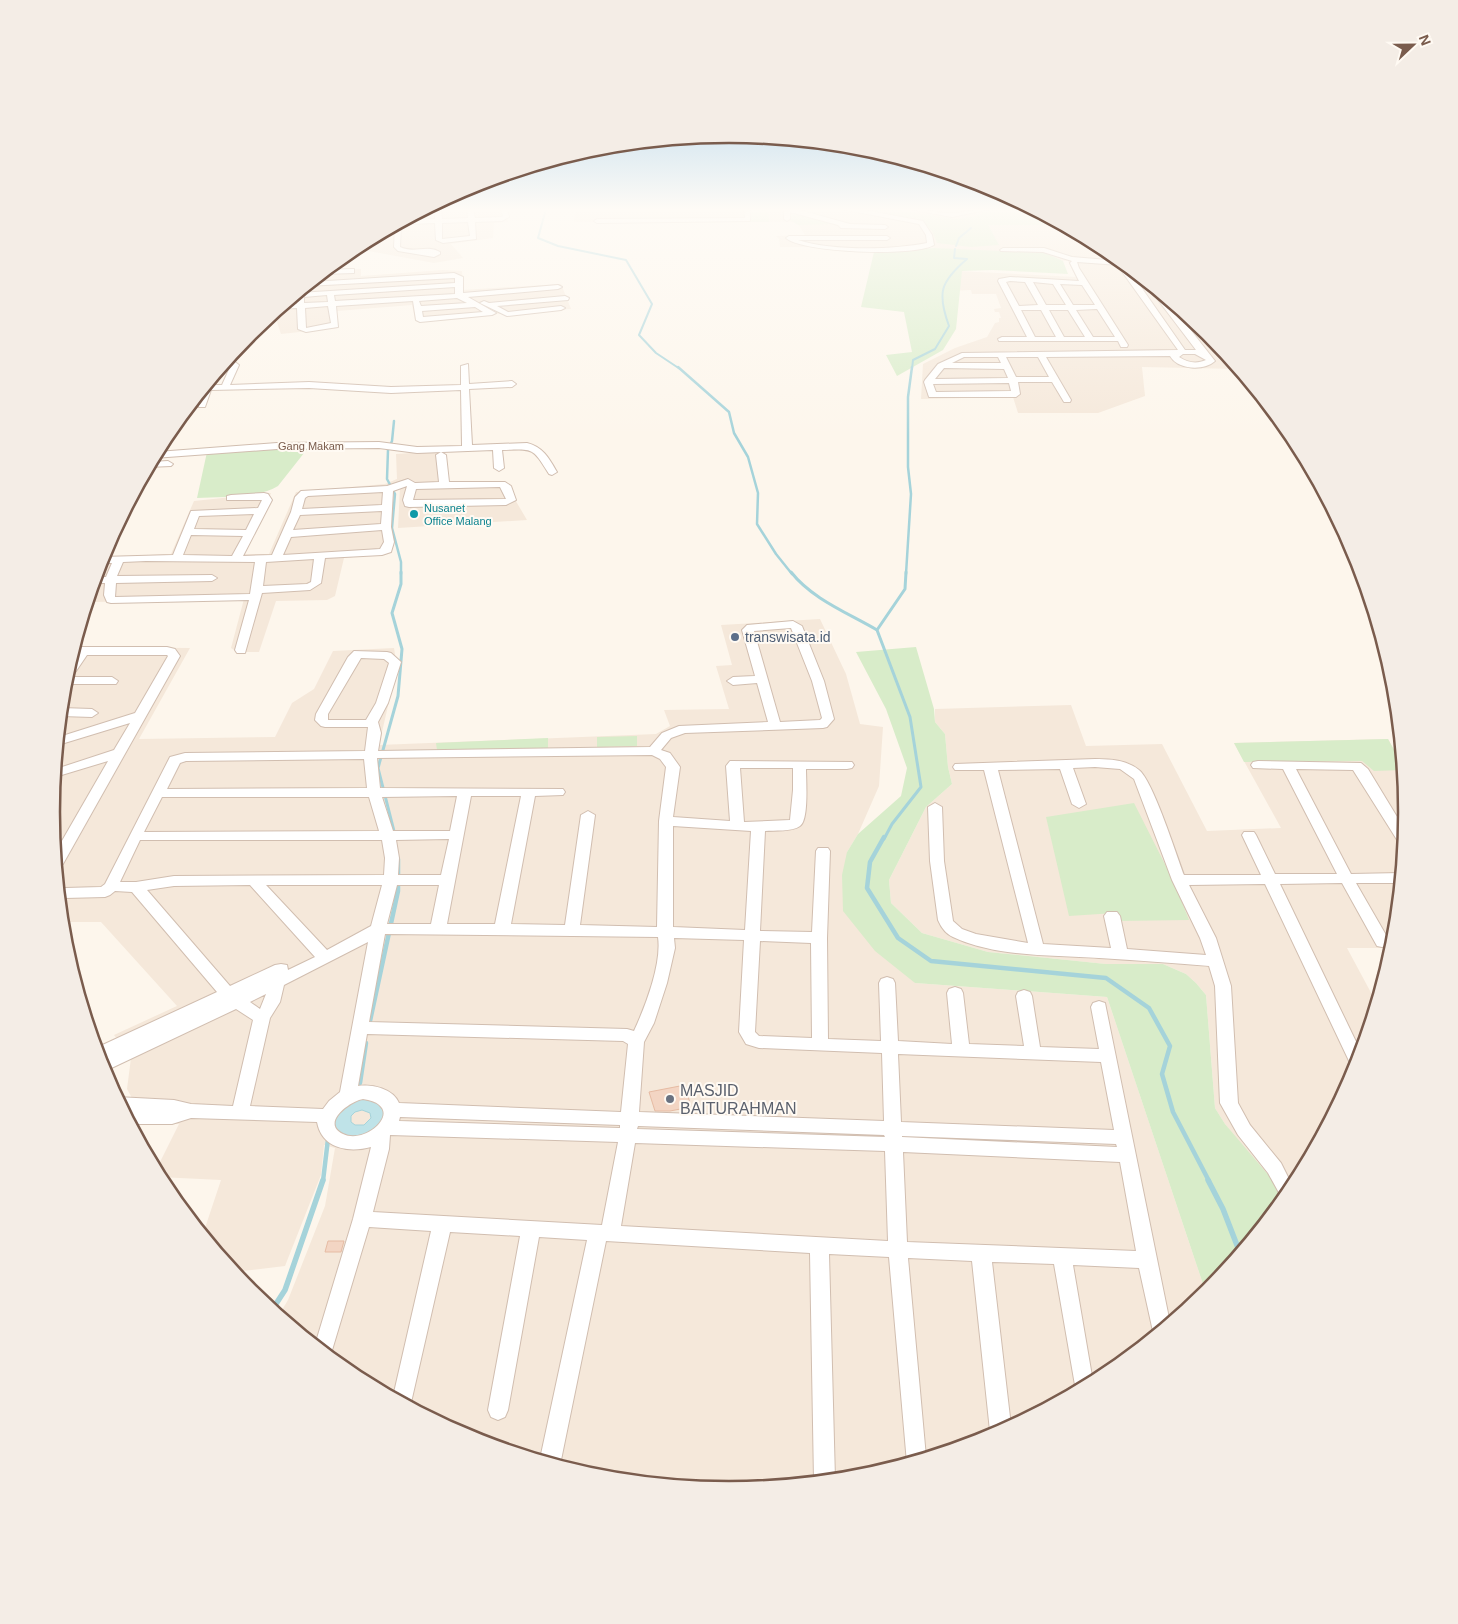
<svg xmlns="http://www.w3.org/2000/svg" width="1458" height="1624" font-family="Helvetica,sans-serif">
  <rect width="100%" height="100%" fill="#fdf6ec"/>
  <g fill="#f5e8da">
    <path d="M425,209H506L508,222L494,223L493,238L451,244L463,258L434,263L363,250L338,270L361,269V276L443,270L462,271L463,290L561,284L571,309L415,319L412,305L337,311V328L281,334L274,313L353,248Z"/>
    <path d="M575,209H1033L1106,249L1194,321L1224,358H1229L1238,369L1142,367L1145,396L1098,413H1018L1013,397L921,399L923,364L955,348L987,337L995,323L999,322V318H1001L999,312H995L994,309L1001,308L996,294H972L971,290L948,291L958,271L1076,277L1068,261L993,258L930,247H780L779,239L776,236L805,235L797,222H574Z"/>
    <path d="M442,451L446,483L504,481L527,520L398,528L400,488L391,489L389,528L390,553L344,558L335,596L327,600L276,601L259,652H237L231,648L244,599L94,602L105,557L171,554L194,501L271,493L242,554H269L296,492L385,484L397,479L396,454Z"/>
    <path d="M820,619L846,674L860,724L883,727L879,786L858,834L847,852L915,983L1107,997L1206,1293L1105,1376L988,1438L861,1477L729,1490L596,1477L469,1438L352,1375L279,1315L288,1300L325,1206L335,1148L324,1145L321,1175L285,1266L234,1272L203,1234L221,1180L159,1177L156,1170L179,1124L131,1123L132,1098L127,1089L131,1058L114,1035L177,1006L101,922H62L51,812L64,679L70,660L79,647L190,648L139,739L275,737L292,703L314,689L333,651L394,648L397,667L379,745L656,734L670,726L664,710L729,709L716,666L732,665L721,625Z"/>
    <path d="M1071,705L1086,746L1162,744L1207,831L1281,828L1234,743L1388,739L1402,764L1407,812L1394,945L1393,948H1347L1376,1002L1355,1072L1292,1189L1280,1204L1279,1195L1225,1124L1215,1108L1206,995L1196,983L1186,974L1163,964H1106L988,952L922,933L891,903L889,880L926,807L952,784L948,767L945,734L935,722V709Z"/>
  </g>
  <g fill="#d8ecc9">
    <path d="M768,209L769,222H749V210Z"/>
    <path d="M863,209H891L956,219L977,216L992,209H1032L1062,225H988L999,245L971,247L937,243L932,231L923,221L870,211L865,213Z"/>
    <path d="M791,212L837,224L798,225L790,220Z"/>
    <path d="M934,248L1045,253L1063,261L1068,274L993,270L962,271L956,329L943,350L897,376L886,355L912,352L904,312L861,307L874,252Z"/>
    <path d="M308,448L278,486C259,498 220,497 197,498L207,452Z"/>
    <path d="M916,647L934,709L935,722L945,734L948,767L952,784L926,807L889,880L891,903L922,933L988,952L1106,964H1163L1186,974L1196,983L1206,995L1215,1108L1225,1124L1271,1178L1279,1195L1280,1204L1206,1293L1107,997L915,983L875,951L843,911L842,875L847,852L858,834L901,796L907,768L886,709L856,652Z"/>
    <path d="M637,736V746L597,747V737Z"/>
    <path d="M548,738V751L437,750L436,743Z"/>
    <path d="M1388,739L1402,764L1403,770L1374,771L1362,761L1244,762L1234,743Z"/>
    <path d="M1134,803L1174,882L1189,920L1118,921L1115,913L1069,916L1046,817Z"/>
  </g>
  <path fill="#bfe3e8" stroke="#a5d3da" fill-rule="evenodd" d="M362,1098L383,1104L386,1116C382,1121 376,1131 370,1134C359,1138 332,1139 335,1120C336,1116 338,1112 340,1109ZM362,1110L370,1113L371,1118L364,1125H355L351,1122V1116L355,1112Z"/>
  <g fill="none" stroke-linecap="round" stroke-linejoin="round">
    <g stroke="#a5d3da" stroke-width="2">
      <path d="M546,209L538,238L558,246L626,260L652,304L639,335L656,353L680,369"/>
      <path d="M956,246L959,238L971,228"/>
      <path d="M912,369L913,360L935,349L949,326C937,293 940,282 967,259L954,258L955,249"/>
    </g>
    <g stroke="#a5d3da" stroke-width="2.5">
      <path d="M678,367L729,412L734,433L748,457L758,493L757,524L776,554L792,574"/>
      <path d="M394,421L392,441L388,450L387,479L395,494L392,528L401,562V574"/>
      <path d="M906,574L911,494L908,467V397L912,367"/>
    </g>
    <g stroke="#a5d3da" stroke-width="3">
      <path d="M791,572C812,599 848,613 877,630"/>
      <path d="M395,835L378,768L398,696L402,649L392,613L401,584V572"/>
      <path d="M884,839L892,824L921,787L910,717L877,630L905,589L906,572"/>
    </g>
    <g stroke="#a5d3da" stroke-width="4.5">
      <path d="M884,837L870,862L867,888L898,938L931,961L1106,978L1149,1008L1170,1046L1162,1074L1173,1112L1209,1181"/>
      <path d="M370,1021L398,891V859"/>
      <path d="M360,1083L366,1043"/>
      <path d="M323,1181L328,1139"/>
    </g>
    <g stroke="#a5d3da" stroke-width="5.5">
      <path d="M1208,1180L1223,1209L1240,1253"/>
      <path d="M272,1310L285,1290L323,1180"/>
    </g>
  </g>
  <g fill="#f3d5c3" stroke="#e6bba3">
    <path d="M685,1085L691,1107L670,1111H655L649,1092Z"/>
    <path d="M328,1241H344L341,1252H325Z"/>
  </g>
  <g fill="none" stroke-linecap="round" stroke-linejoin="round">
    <g stroke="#d1beb0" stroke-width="2">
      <g id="street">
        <path d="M435,209H441L442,219L468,218L467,209H473L475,218L501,217L503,216L501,209H507L509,217L502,221L475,222L476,239L443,243L436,240L435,223L409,224L406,222L409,220L435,219ZM468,222L470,236L442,239V223Z"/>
        <path d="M744,209H750V221L597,223L594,221L597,219L745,218Z"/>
        <path d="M784,209H796L850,224L885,225L888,227L885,229L841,228L838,225L790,212V219L787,221L784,219Z"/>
        <path d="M841,209H859L923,221L932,235L934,245C915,257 803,253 786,238L789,236H887L890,238L887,240H798C831,251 892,250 927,243L926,235L919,224Z"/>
        <path d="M909,209C923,209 941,214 954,213C966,212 977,209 990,209L952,217Z"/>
        <path d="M399,223L401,225L400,247C414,254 427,244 440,252V254L434,257L398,251L394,247L395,226Z"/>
        <path d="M1003,248H1044L1072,257L1120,261V264H1125L1185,350H1196L1149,288V284L1164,296L1215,361C1204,371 1178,370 1170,356L1046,357L1071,400L1070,402H1064L1052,382H1018L1020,394L1016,397H929L924,382L925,380L938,364L962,353L1178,350L1118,266L1119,265L1077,262L1079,268L1128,345L1127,347H1121L1118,341H999L998,339L1002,337H1027L998,281L999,279L1010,277L1079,281L1070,263L1072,261L1043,252L1001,251L1000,250ZM1010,281L1025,282L1038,305L1019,306L1006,282ZM1033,282L1053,284L1066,305H1046ZM1060,284L1082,285L1095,305H1073ZM1097,309L1115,337H1093L1076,310ZM1021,310H1041L1056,337H1035ZM1049,310H1068L1085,337H1064ZM1183,354H1195L1206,360C1197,364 1188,363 1179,357ZM964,357H998L1001,363H952ZM1006,357H1038L1049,377H1016ZM944,368L1004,369L1008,378L935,379ZM1009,383L1011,391L936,392L933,384Z"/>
        <path d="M345,254L346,257L341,258Z"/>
        <path d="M351,269H354V273L322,274L327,270Z"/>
        <path d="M454,273L463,277V293L558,285L562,287L558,289L468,297L496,313L492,315L420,322L416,320L413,301L336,306L338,327L306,332L298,329L297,308L279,309L284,305L297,304L296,297H294L299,293L455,283V278L307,286L312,282ZM455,287V294L335,301L334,295ZM327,295L328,302L304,303V297ZM457,298L467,303L421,306L419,301ZM328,306L331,323L306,328L305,308ZM475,307L483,312L423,317L422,311Z"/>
        <path d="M565,296L569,298L568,300L497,306L508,312L561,306L565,308L561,310L507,316L480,303L484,301L489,303Z"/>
        <path d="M235,362L239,365L230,385L309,382L391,387L461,385V366L468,364L469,384L512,381L516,384L512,387L469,389L472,445L527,443C543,447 549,458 557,472L552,475L549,474C532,447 534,449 502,450L504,468L499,471L494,468L493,450L417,453L379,448L277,449L154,458L157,452L277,443L379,442L417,447L462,446L461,390L391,393L309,388L211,390L205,407H199L198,405L203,390L207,385H222L231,365Z"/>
        <path d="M441,452L446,455L449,482H505L511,486L516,500L506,505L409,507L405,506L403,500L407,486L393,491L391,527L394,542L391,552L382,555L325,558L321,583L310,590L262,593L245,653H237L235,650L249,600L111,603L107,602L104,595L105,583H94L96,577H106L112,563H100L102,557L173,555L191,511L258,508L262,500H227V496L231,495L264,493L268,494L272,500L243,556L272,555L291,512L295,497L301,491L387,486L408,479L415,483L439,482L436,455ZM500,487L506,499L413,500L416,489ZM383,492L382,505L302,509L305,498L308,496ZM382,511L381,524L293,530L300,515ZM254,514L246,530L194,529L199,516ZM382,530L384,542L380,549L283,555L291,537ZM191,535L243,536L232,556L183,555ZM314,559L311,582L307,584L263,586L266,562ZM146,561L255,562L250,594L115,597L116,583L212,581L217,578L212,575L117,576L123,562Z"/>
        <path d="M168,461L173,464L171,466L148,467L151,462Z"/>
        <path d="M793,621L802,626L824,681L834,719L827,727L823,728L685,733L671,738L661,750L670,753L680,767L673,817L730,821L726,766L730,761L852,762L854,765L852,768L847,769H806C806,780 809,820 800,826C792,832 774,830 765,831L760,931L812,932L816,851L818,848H828L830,851L827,938L828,1039L881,1041L879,983L881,979L887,977L893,979L895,983L898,1041L952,1044L947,993L949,989L955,987L961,989L963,993L969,1044L1024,1046L1016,996L1018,992L1024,990L1030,992L1032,996L1040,1047L1099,1049L1091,1007L1093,1003L1099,1001L1105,1003L1170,1323L1154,1336L1139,1268L1073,1265L1093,1382L1076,1391L1054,1264L992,1262L1011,1426L993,1436L990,1431L972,1261L908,1258L926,1457L907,1463L889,1257L829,1254L835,1479L814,1481L810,1253L606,1241L560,1465L540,1459L587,1240L539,1237L508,1410L505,1417L498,1420L491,1417L488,1410L520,1236L450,1232L410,1407L393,1397L431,1231L369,1227L330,1357L315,1345L353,1219L371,1147C349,1153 322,1149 317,1122L191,1118L172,1124H131L124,1111L127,1110H123L117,1097L174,1100L191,1104L233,1106L253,1020L236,1009L103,1072L96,1048L217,992L132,892L115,891L110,895L105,897L65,898L60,896L59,891L65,888L101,887L105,884L170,757L185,753L365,751L368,727H325L321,726L315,720L316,714L348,657L354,651L387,652L391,653L401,662L388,703L378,722L381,733L378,751L650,747L662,733L679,726L768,722L757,683L733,685L727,681L733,677L755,676L742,630L747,625ZM791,628L812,681L822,718L820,720L780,722L754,631ZM361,658L384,659L389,663L376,703L366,720H328V714ZM652,755L660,759L666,767L659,821L657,927L580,925L595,815L588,811L581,815L565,925L511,924L535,796L563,795L565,792L563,789L380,788L377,758ZM364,759L367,788L167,789L180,763L186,761ZM740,768H793V790L790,820L744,822ZM457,796L450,831H393L382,797ZM471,796H521L495,924H447ZM162,797H369L379,831L144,832ZM673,826L751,831L745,930L673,927ZM449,839L441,875H398L399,858L396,840ZM140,840H382L385,858L384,875L174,876L136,882H120ZM250,885L315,957L288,970L287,965L281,964L275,965L230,986L147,890L174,886ZM266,885H382L371,926L327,950ZM397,885H439L431,924H387ZM385,934L658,937C662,964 645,1007 634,1031L627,1029L369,1022ZM674,938L744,940L739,1032L746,1044L759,1048L882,1053L884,1121L639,1112L644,1042L654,1023L667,983L675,948ZM760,941L811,943L812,1038L759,1036L755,1032ZM368,942L340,1092L329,1101L323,1109L250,1106L270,1018L280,1002L284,985ZM266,994L260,1009L250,1002ZM367,1034L623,1041L628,1044L621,1112L399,1103C393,1089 373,1084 358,1086ZM898,1054L1101,1062L1114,1130L901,1122ZM363,1099C409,1106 367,1146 343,1134C320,1123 350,1101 363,1099ZM400,1117L620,1125V1128L399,1121ZM638,1126L884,1135L885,1137L637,1129ZM390,1135L618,1142L602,1225L373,1212L389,1149ZM902,1136L1116,1144L1117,1147L902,1137ZM635,1143L885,1151L888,1241L621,1226ZM903,1152L1120,1162L1136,1251L907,1242Z"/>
        <path d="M74,647H167L175,649L180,656L63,864L57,868L55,853L108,761L55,777L56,769L114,750L130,723L58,745L59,737L135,713L168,656L167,655H87L72,677H112L118,681L116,684H64L70,662L75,655L72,654Z"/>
        <path d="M61,708L92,709L98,713L92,717L61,716Z"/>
        <path d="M1095,759C1110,759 1127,760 1139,770C1153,781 1176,854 1184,875H1261L1242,835L1244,832H1254L1256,835L1275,874H1337L1283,769L1253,768L1251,765L1253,762L1258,761L1361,763L1368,769L1405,830L1404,844L1399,843L1353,770L1296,769L1351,874L1401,873L1400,883H1356L1390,942L1387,946L1382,947L1377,946L1342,883L1280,884L1361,1052L1356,1069L1352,1067L1350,1063L1265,884L1189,885L1216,938L1231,986L1238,1103L1250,1125L1281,1163L1293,1187L1283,1200L1268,1173L1238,1135L1220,1103L1215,986L1209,966C1172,963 1136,960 1099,958C1053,955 995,957 953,937C946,934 941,927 938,920L930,861L928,807L935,803L942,807L944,861L953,921L962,929L976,934L1028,943L984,770H955L953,767L955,764ZM1095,767L1120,769L1134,779L1172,880L1200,938L1206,955L1127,949L1120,916L1117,912H1107L1104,916L1111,948L1043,944L998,770L1060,769L1072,804L1079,808L1086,804L1073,768Z"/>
      </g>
    </g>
    <g stroke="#d6c0b0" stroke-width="2">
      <path id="secondary" d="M97,573L103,577L100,584L93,586Z"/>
    </g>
    <use href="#street" fill="#fff" fill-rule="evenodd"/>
    <use href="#secondary" fill="#fff" fill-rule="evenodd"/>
  </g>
  <linearGradient id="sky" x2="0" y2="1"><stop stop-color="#97c7e8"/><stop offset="0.48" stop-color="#fefbf6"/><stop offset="1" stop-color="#fefbf6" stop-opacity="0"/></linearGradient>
  <rect width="1458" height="437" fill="url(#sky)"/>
  <circle fill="#0f9aa8" stroke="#fffaf3" stroke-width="2" cx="414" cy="514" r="5"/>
  <circle fill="#5c6f8a" stroke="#fffaf3" stroke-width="2" cx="735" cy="637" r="5"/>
  <circle fill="#6b7280" stroke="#fffaf3" stroke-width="2" cx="670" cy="1099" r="5"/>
  <g text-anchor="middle" stroke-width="4" stroke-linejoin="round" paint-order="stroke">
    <g font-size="11" fill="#7a5c4d" stroke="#fffaf3">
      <text x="311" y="450">Gang Makam</text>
    </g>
    <g font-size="11" fill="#0d838f" stroke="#fffaf3" text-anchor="start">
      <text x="424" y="512">Nusanet<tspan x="424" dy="13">Office Malang</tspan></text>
    </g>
    <g font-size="14" fill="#4e5e75" stroke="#fffaf3" text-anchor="start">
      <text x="745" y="642">transwisata.id</text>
    </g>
    <g font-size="16" fill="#5b616d" stroke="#fffaf3" text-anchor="start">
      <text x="680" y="1096">MASJID<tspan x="680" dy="18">BAITURAHMAN</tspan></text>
    </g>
  </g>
  <path d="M0 0H1458V1624H0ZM60 812a669 669 0 1 1 1338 0a669 669 0 1 1-1338 0Z" fill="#f4ede6" fill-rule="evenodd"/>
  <path fill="none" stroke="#7a5c4d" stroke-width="2.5" d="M60 812a669 669 0 1 1 1338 0a669 669 0 1 1-1338 0Z"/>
  <g transform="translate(1413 45) rotate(68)" stroke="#fffaf3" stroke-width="4" paint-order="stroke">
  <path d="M0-4L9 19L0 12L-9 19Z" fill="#7a5c4d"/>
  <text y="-8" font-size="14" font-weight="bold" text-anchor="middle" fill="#7a5c4d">N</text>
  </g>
</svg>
